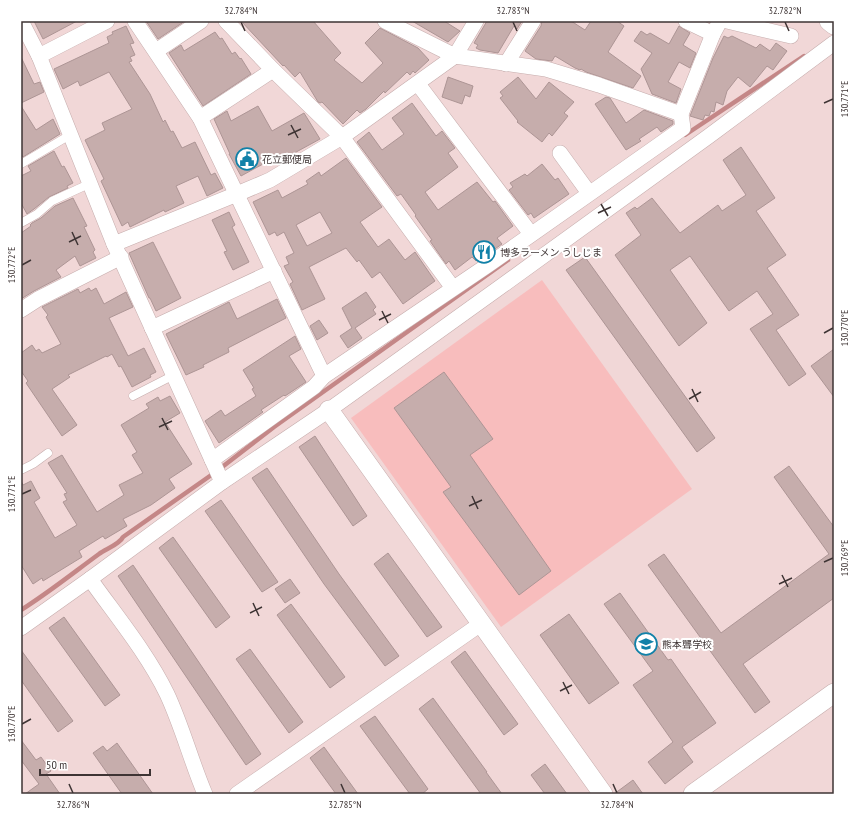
<svg xmlns="http://www.w3.org/2000/svg" width="855" height="815" font-family="'PT Sans Narrow','Noto Sans JP',sans-serif">
  <rect width="100%" height="100%" fill="#f1d7d7"/>
  <path fill="#f8bdbd" d="M542,280L692,489L501,627L351,418Z"/>
  <g fill="none" stroke-linecap="round" stroke-linejoin="round">
    <g stroke="#c48787" stroke-width="4.5">
      <path d="M685,135L804,56"/>
      <path d="M21,610C48,593 73,573 99,554C106,549 120,544 123,537L217,471L274,427L508,260"/>
    </g>
  </g>
  <g fill="#c6adac" stroke="#ad9595" fill-rule="evenodd">
    <path d="M34,21H77L43,39Z"/>
    <path d="M146,21H185L158,39Z"/>
    <path d="M241,21H313L341,53L334,60L362,83L383,63L365,43L380,28L418,48L429,60L415,73L413,71L410,75L407,72L385,93L384,91L366,109L360,113L357,110L343,124L322,102L320,103L318,102L300,72L295,77L284,65L283,66Z"/>
    <path d="M412,21H444L460,31L448,42Z"/>
    <path d="M487,21H522L517,29L514,26L498,53L480,50L476,48L478,45L474,43Z"/>
    <path d="M542,21H571L585,30L591,21H617L624,26L608,52L641,76L633,88L586,72L581,69L580,70L575,68L555,56L552,61L536,59L525,51L541,26Z"/>
    <path d="M126,26L134,43L130,44L135,55L130,57L132,61L129,62L150,94L163,122L165,120L171,132L173,131L182,148L195,142L211,175L215,173L223,188L207,196L198,176L176,186L184,203L165,212L164,210L130,227L128,222L122,226L101,181L104,179L85,140L105,130L102,123L132,109L109,72L80,86L78,81L63,89L54,69L109,43L107,37L113,34L112,32Z"/>
    <path d="M679,26L690,33L683,45L696,53L690,68L679,62L668,82L681,89L676,103L652,94L641,69L652,53L634,41L641,31L647,35L650,33L669,44Z"/>
    <path d="M215,32L220,39L222,38L232,54L235,52L240,59L241,58L251,74L203,106L169,53L181,45L184,51Z"/>
    <path d="M724,36L728,38L732,36L756,48L760,44L770,51L776,43L787,51L773,70L767,66L750,87L738,77L727,91L723,105L716,102L714,112L711,111L709,116L705,115L703,120L690,116L713,58Z"/>
    <path d="M21,57L34,84L40,82L44,92L21,103Z"/>
    <path d="M448,77L473,86L470,97L465,95L462,104L442,97Z"/>
    <path d="M518,77L536,99L549,82L574,102L564,113L568,116L552,136L549,133L542,142L517,122L518,121L500,98L503,96L500,92Z"/>
    <path d="M606,97L610,98L626,123L644,110L673,121V124L661,132L657,127L639,139L641,141L626,150L595,104Z"/>
    <path d="M412,103L436,136L442,131L455,148L448,153L458,167L425,192L438,210L477,182L493,202L495,201L513,226L497,238L502,244L479,260L478,259L476,261L472,257L455,270L449,261L446,264L430,241L432,240L415,216L416,215L401,194L397,196L357,142L369,132L382,150L404,134L392,118Z"/>
    <path d="M21,106L36,130L53,119L60,134L23,157L21,154Z"/>
    <path d="M258,106L272,131L304,113L320,139L276,163L274,158L241,176L229,154H230L214,119L227,111L231,121Z"/>
    <path d="M741,147L775,198L756,211L786,255L767,268L799,315L776,330L806,374L789,386L750,329L773,314L757,291L729,311L690,256L670,270L707,323L679,346L615,255L641,235L626,213L635,207L637,209L652,198L680,233L718,205L722,211L746,195L723,160Z"/>
    <path d="M54,151L62,167L64,166L73,183L67,186L68,188L49,197L34,209L27,214L21,203V176L31,171L28,166Z"/>
    <path d="M346,158L382,207L360,222L378,247L389,239L405,260L415,252L435,281L403,304L380,272L372,278L359,260L357,262L346,248L309,267L325,299L302,310L290,284L293,282L284,266L289,264L286,257L294,253L284,232L277,236L275,232L269,235L253,202L278,190L282,198L308,184L306,181L319,172L321,176ZM320,212L332,233L307,246L296,225Z"/>
    <path d="M542,164L555,180L558,178L569,194L534,218L531,213L528,215L509,190L513,187L510,183L525,174L527,176Z"/>
    <path d="M73,198L87,226L84,227L95,250L93,252L96,258L80,266L75,256L56,270L61,277L34,291L21,299V233L31,226L30,225L32,223L41,218L55,206Z"/>
    <path d="M229,212L235,225L232,227L249,262L233,270L224,252L227,251L212,220Z"/>
    <path d="M153,242L181,298L156,311L150,298H149L129,253Z"/>
    <path d="M585,257L715,438L697,452L566,270Z"/>
    <path d="M89,288L91,291L96,288L104,304L126,292L133,307L109,318L128,356L144,348L156,372L150,375L151,377L132,387L121,366L119,367L112,354L107,357L106,356L68,375L70,377L52,389L77,425L62,436L26,383L28,381L21,371V353L32,345L36,351L39,349L42,353L61,344L46,317L48,315L42,307L78,289L80,293Z"/>
    <path d="M366,292L376,307L373,310L376,314L355,328L362,338L348,348L340,336L352,328L342,308Z"/>
    <path d="M277,299L286,318L228,348L229,352L203,365L204,367L186,375L166,334L229,302L237,319Z"/>
    <path d="M319,320L328,333L317,340L310,326Z"/>
    <path d="M295,336L301,349L289,356L306,382L285,396L284,395L261,410L263,412L219,443L205,421L221,410L225,416L256,396L252,389L254,388L243,370Z"/>
    <path d="M834,349V397L811,366Z"/>
    <path d="M444,372L493,439L470,455L551,571L519,595L443,492L451,487L394,408Z"/>
    <path d="M170,396L180,413L165,422L192,464L169,479L175,488L151,505L123,519L127,526L105,539L103,536L79,551L82,557L43,581L42,578L33,584L21,565V481L23,485L31,481L40,498L34,502L55,538L77,525L63,502L67,500L64,494L67,493L48,463L62,455L97,512L124,495L119,485L143,473L132,455L137,452L121,425L149,408L146,404L158,397L160,401Z"/>
    <path d="M315,436L367,516L353,526L299,447Z"/>
    <path d="M789,466L834,527V598L743,664L770,702L755,713L648,565L664,554L721,633L829,554L774,477Z"/>
    <path d="M267,468L339,574L399,656L385,666L324,584L252,478Z"/>
    <path d="M221,500L278,582L262,592L205,511Z"/>
    <path d="M173,537L230,617L216,628L159,548Z"/>
    <path d="M388,553L442,627L427,637L374,564Z"/>
    <path d="M133,565L261,754L246,765L118,576Z"/>
    <path d="M290,579L300,593L285,603L275,589Z"/>
    <path d="M620,593L668,660L671,659L716,723L682,747L693,762L665,784L648,762L673,742L633,685L653,671L604,604Z"/>
    <path d="M291,604L345,677L330,688L277,615Z"/>
    <path d="M569,614L619,683L589,704L540,635Z"/>
    <path d="M64,617L120,695L105,706L49,628Z"/>
    <path d="M250,649L303,722L289,733L236,659Z"/>
    <path d="M21,650L73,721L58,732L21,680Z"/>
    <path d="M465,651L518,724L504,735L451,662Z"/>
    <path d="M433,698L487,772H486L502,794H481L419,709Z"/>
    <path d="M375,716L428,789L422,794H410L360,726Z"/>
    <path d="M21,740L36,760L41,757L51,771L46,774L60,794H25L39,784L21,760Z"/>
    <path d="M117,743L153,794H122L93,753L103,746L107,751Z"/>
    <path d="M324,747L358,794H336L310,758Z"/>
    <path d="M545,764L567,794H545L531,775Z"/>
    <path d="M633,780L643,794H614Z"/>
  </g>
  <g fill="none" stroke-linecap="round" stroke-linejoin="round">
    <g stroke="#c6adad" stroke-width="9">
      <g id="service">
        <path d="M21,164L70,135"/>
        <path d="M21,223L37,214L52,201L91,183"/>
        <path d="M133,396L174,375"/>
        <path d="M21,470L33,464L48,453"/>
      </g>
    </g>
    <g stroke="#c6adad" stroke-width="16">
      <g id="minor">
        <path d="M21,21L39,56L114,244L222,482"/>
        <path d="M135,21L200,118L324,376"/>
        <path d="M226,21L273,70L342,137L453,288"/>
        <path d="M385,21L455,56L546,69L599,85L681,114"/>
        <path d="M686,21L713,34"/>
        <path d="M727,21L791,36"/>
        <path d="M156,51L201,21"/>
        <path d="M39,56L107,21"/>
        <path d="M506,64L533,21"/>
        <path d="M418,84L531,234"/>
        <path d="M200,118L273,70"/>
        <path d="M560,153L589,193"/>
        <path d="M114,244L237,194L270,180L342,137L455,56L476,21"/>
        <path d="M21,310L38,299L121,257"/>
        <path d="M152,328L274,271"/>
        <path d="M212,460L314,387L324,376L488,265L683,128L681,114L713,34L720,21"/>
        <path d="M90,579C117,617 147,653 167,694C182,726 191,761 205,794"/>
        <path d="M21,628L90,579L222,482L329,410L503,285L709,136L834,43"/>
        <path d="M237,794L482,623"/>
      </g>
    </g>
    <g stroke="#c6adad" stroke-width="20">
      <g id="tertiary">
        <path d="M829,21L834,25"/>
        <path d="M329,410L603,794"/>
        <path d="M693,794L834,693"/>
      </g>
    </g>
    <use href="#service" stroke="#fff" stroke-width="8"/>
    <use href="#minor" stroke="#fff" stroke-width="15"/>
    <use href="#tertiary" stroke="#fff" stroke-width="19"/>
  </g>
  <path fill="none" stroke="#3e3434" stroke-width="1.5" d="M241,22L245,31M513,22L517,31M785,22L789,31M824,103L833,99M291,125L298,138M288,135L301,129M601,204L608,216M598,213L611,207M72,232L78,245M69,242L81,236M22,265L31,260M382,311L388,323M379,320L391,314M824,333L833,328M692,389L698,402M689,399L701,392M162,418L168,430M159,427L172,421M22,494L31,490M472,496L478,509M469,506L482,500M824,562L833,558M782,575L788,587M779,584L792,578M253,603L259,616M250,613L262,607M563,682L569,694M560,691L572,685M22,724L31,719M69,784L73,793M341,784L345,793M613,784L617,793"/>
  <defs>
    <g id="civic-ring" transform="scale(1.15)"><circle r="9.5" fill="#fff" stroke="#1181a8" stroke-width="1.5"/><path d="M-.6-6.5H3V-4.5H.6V-3L4-1V1h2V6H-6V1h2V-1L-.6-3ZM-1.2 2.5V6h2.4V2.5Z" fill="#1181a8"/></g>
    <g id="restaurant-ring" transform="scale(1.15)"><circle r="9.5" fill="#fff" stroke="#1181a8" stroke-width="1.5"/><path d="M-5-6h1v4h1v-4h1v4h1v-4h1v5L-1.5 .5V6h-2V.5L-5-1ZM5-6V6H3V1.5H1.5Q1.5-4 5-6Z" fill="#1181a8"/></g>
    <g id="school-ring" transform="scale(1.15)"><circle r="9.5" fill="#fff" stroke="#1181a8" stroke-width="1.5"/><path d="M0-5L7-2L0 1L-7-2ZM-4 1L0 2.5L4 1V4Q0 6-4 4Z" fill="#1181a8"/></g>
  </defs>
  <g fill-rule="evenodd">
    <use href="#civic-ring" x="247" y="159"/>
    <use href="#restaurant-ring" x="484" y="252"/>
    <use href="#school-ring" x="646" y="644"/>
  </g>
  <g text-anchor="middle" stroke-width="4" stroke-linejoin="round" paint-order="stroke">
    <g font-size="10" fill="#3e3434" stroke="#fff" text-anchor="start">
      <text x="262" y="163">花立郵便局</text>
      <text x="500" y="256">博多ラーメン うしじま</text>
      <text x="662" y="648">熊本聾学校</text>
    </g>
  </g>
  <rect width="855" height="815" fill="none" stroke="#ffffff" stroke-width="44"/>
  <path d="M40 769v6h110v-6" fill="none" stroke="#3e3434" stroke-width="2"/>
  <text x="46" y="769" font-size="12" fill="#3e3434" stroke="#ffffff" stroke-width="3" paint-order="stroke">50 m</text>
  <rect x="22" y="22" width="811" height="771" fill="none" stroke="#3e3434" stroke-width="1.5"/>
  <g font-size="10" text-anchor="middle" fill="#3e3434">
    <text x="241" y="14">32.784°N</text>
    <text x="513" y="14">32.783°N</text>
    <text x="785" y="14">32.782°N</text>
    <text transform="translate(844 99) rotate(-90)" y="4">130.771°E</text>
    <text transform="translate(11 265) rotate(-90)" y="4">130.772°E</text>
    <text transform="translate(844 328) rotate(-90)" y="4">130.770°E</text>
    <text transform="translate(11 494) rotate(-90)" y="4">130.771°E</text>
    <text transform="translate(844 558) rotate(-90)" y="4">130.769°E</text>
    <text transform="translate(11 724) rotate(-90)" y="4">130.770°E</text>
    <text x="73" y="808">32.786°N</text>
    <text x="345" y="808">32.785°N</text>
    <text x="617" y="808">32.784°N</text>
  </g>
</svg>
